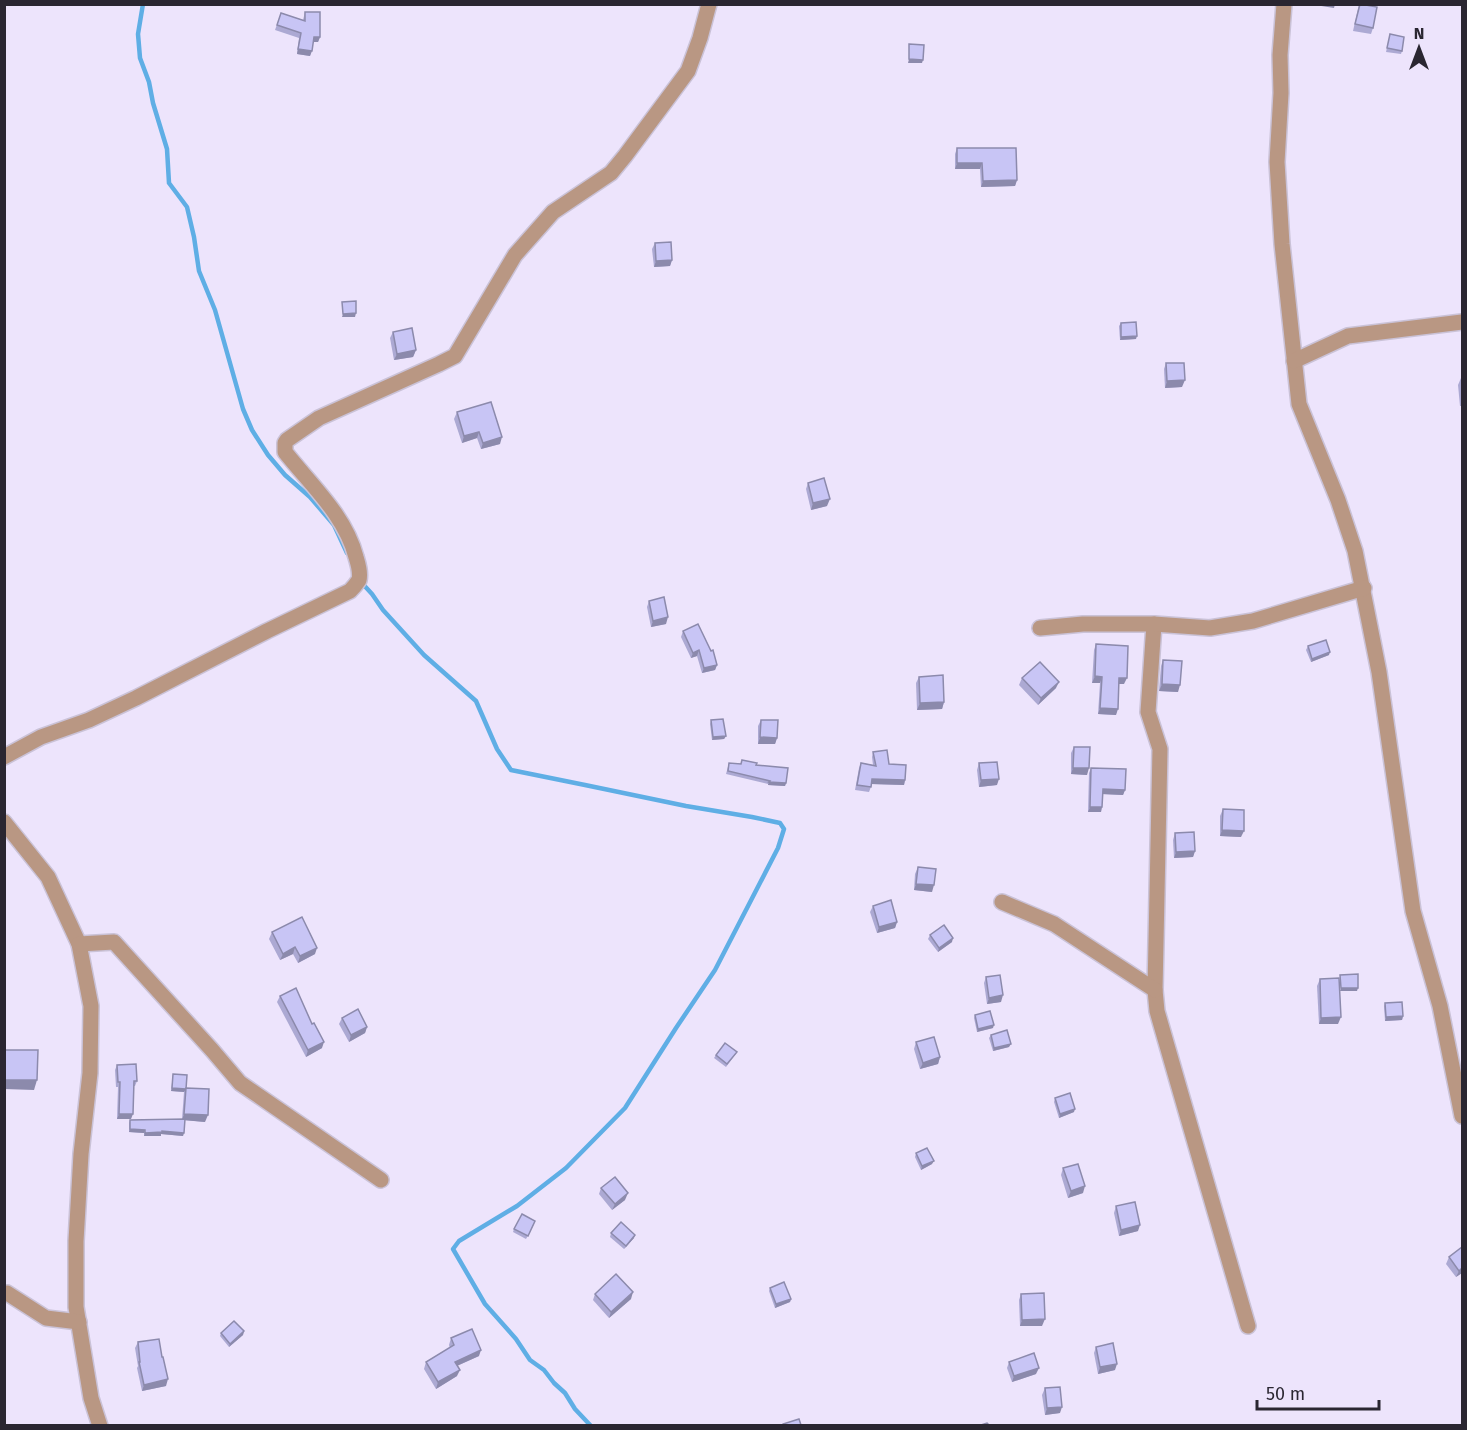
<svg xmlns="http://www.w3.org/2000/svg" width="1467" height="1430" font-family="'Fira Sans',sans-serif">
  <rect width="100%" height="100%" fill="#ede4fc"/>
  <g fill="none" stroke-linecap="round" stroke-linejoin="round">
    <g stroke="#5faee5" stroke-width="4.5">
      <path d="M143,4L138,34L140,58L149,82L153,103L167,149L169,183L187,207L194,237L199,271L215,310L243,409L252,430L268,455L285,475L310,497L334,525L347,553"/>
      <path d="M361,582L372,594L383,610L424,655L476,701L497,749L511,770L585,785L686,806L752,817L780,823L784,829L778,848L715,970L676,1028L625,1108L566,1168L517,1206L459,1241L453,1249L485,1304L516,1339L530,1360L544,1370L554,1383L565,1393L575,1409L591,1426"/>
    </g>
    <g stroke="#cac2d7" stroke-width="18">
      <g id="minor">
        <path d="M1284,4L1280,55L1281,93L1277,162L1282,244L1299,404L1338,500L1355,551L1379,672L1413,911L1440,1006L1462,1116"/>
        <path d="M1294,361L1348,336L1462,322"/>
        <path d="M1154,624L1148,712L1160,749L1155,990L1157,1011L1248,1326"/>
        <path d="M1040,628L1083,624H1154L1210,628L1253,621L1364,588"/>
        <path d="M4,757L41,737L89,720L136,698L267,631L350,591C353,588 357,583 359,580C361,572 358,564 356,557C345,515 311,485 285,452V443L287,440L319,418L439,364L455,356L515,255L553,212L611,173L625,156L688,71L700,38L709,4"/>
        <path d="M4,822L48,877L79,944L91,1006L90,1073L81,1154L76,1241V1307L91,1398L100,1426"/>
        <path d="M1002,902L1054,924L1155,990"/>
        <path d="M79,944L114,942L212,1050L240,1083L381,1180"/>
        <path d="M7,1293L46,1318L79,1322"/>
      </g>
    </g>
    <use href="#minor" stroke="#b99783" stroke-width="15"/>
  </g>
  <g fill="#aca9d3">
    <path d="M1359,4L1373,28L1371,34L1353,31Z"/>
    <path d="M305,12L320,37L318,42H313L310,56L297,54L299,38L275,30L281,13L303,20Z"/>
    <path d="M1390,34L1402,51L1401,54L1386,52Z"/>
    <path d="M957,148L975,149L1017,180L1015,186L981,187L980,169H955V154Z"/>
    <path d="M655,243L672,260L670,266L654,267L652,249Z"/>
    <path d="M1121,323L1136,339L1120,340L1119,326Z"/>
    <path d="M393,332L416,350L413,357L394,360L390,338Z"/>
    <path d="M1166,363L1182,387L1165,388L1164,369Z"/>
    <path d="M1461,378H1462V406H1460L1458,385Z"/>
    <path d="M457,412L500,444L481,449L477,438L462,443L454,419Z"/>
    <path d="M808,483L827,506L811,510L806,489Z"/>
    <path d="M649,601L666,624L651,627L647,607Z"/>
    <path d="M683,631L717,665L715,670L702,673L697,656L691,658L681,637Z"/>
    <path d="M1096,644L1124,684H1119L1116,715L1098,714L1100,683H1092L1094,650Z"/>
    <path d="M1308,646L1329,655L1311,662L1306,650Z"/>
    <path d="M1163,660L1178,692L1159,691L1161,666Z"/>
    <path d="M919,677L944,702L942,709L917,710L916,683Z"/>
    <path d="M1022,678L1056,688L1038,705L1019,685Z"/>
    <path d="M711,720L726,736L724,739L712,740L710,724Z"/>
    <path d="M761,720L777,738L775,744H758V726Z"/>
    <path d="M1074,747L1087,775L1071,774V753Z"/>
    <path d="M873,752L889,764L905,780L904,785L872,784L869,792L855,790L859,768L861,763L873,765L872,757Z"/>
    <path d="M729,763L756,765L786,783L785,786L768,785V784L726,774Z"/>
    <path d="M979,763L997,785L979,787L977,770Z"/>
    <path d="M1091,768L1125,790L1123,795L1103,794L1101,812H1088L1089,773Z"/>
    <path d="M1223,809L1241,837L1220,836V816Z"/>
    <path d="M1175,833L1195,851L1193,857L1174,858L1173,840Z"/>
    <path d="M918,867L932,892L914,890L915,874Z"/>
    <path d="M873,906L897,922L895,928L877,933L870,912Z"/>
    <path d="M272,932L315,954L298,963L293,954L280,960L269,939Z"/>
    <path d="M930,935L952,942L938,952L928,939Z"/>
    <path d="M986,977L1001,1002L987,1004L984,983Z"/>
    <path d="M1320,979L1338,1024H1319L1317,986Z"/>
    <path d="M280,996L322,1048L306,1057L277,1002Z"/>
    <path d="M1385,1003L1403,1016L1402,1020L1385,1021L1384,1006Z"/>
    <path d="M975,1015L993,1028L977,1032L974,1018Z"/>
    <path d="M342,1018L367,1027L365,1033L349,1042L339,1024Z"/>
    <path d="M991,1035L1009,1047L993,1051L989,1038Z"/>
    <path d="M916,1042L940,1057L938,1064L920,1069L914,1049Z"/>
    <path d="M737,1052L735,1055L726,1067L714,1058L716,1055Z"/>
    <path d="M117,1065L137,1081L135,1086H134L131,1119H117L118,1087H116L115,1070Z"/>
    <path d="M173,1074L186,1088L205,1122L185,1120L183,1136L161,1134V1136H144V1133L129,1132V1123L130,1120L182,1119L184,1092L171,1091Z"/>
    <path d="M1055,1098L1074,1112L1059,1118L1054,1102Z"/>
    <path d="M916,1153L932,1164L921,1170L915,1157Z"/>
    <path d="M1063,1168L1083,1193L1068,1198L1061,1175Z"/>
    <path d="M601,1188L625,1200L612,1210L599,1194Z"/>
    <path d="M1116,1206L1138,1231L1119,1236L1114,1213Z"/>
    <path d="M534,1224L526,1239L513,1232L514,1229Z"/>
    <path d="M611,1233L634,1238L624,1249L610,1237Z"/>
    <path d="M1449,1257L1462,1273L1456,1277L1446,1264Z"/>
    <path d="M770,1288L791,1299L790,1302L775,1308L769,1291Z"/>
    <path d="M595,1294L631,1299L609,1318L593,1300Z"/>
    <path d="M1021,1294L1042,1326H1020L1019,1300Z"/>
    <path d="M244,1331L243,1335L229,1347L220,1336L221,1333Z"/>
    <path d="M451,1338L479,1356L457,1366V1376L436,1389L424,1369L426,1362L450,1348L449,1345Z"/>
    <path d="M138,1342L162,1357L166,1386L142,1391L137,1368L138,1366L135,1348Z"/>
    <path d="M1096,1347L1115,1370L1098,1374L1094,1353Z"/>
    <path d="M1009,1362L1036,1374L1012,1382L1007,1368Z"/>
    <path d="M1045,1388L1060,1413L1045,1415L1042,1395Z"/>
  </g>
  <g fill="#8c8aac">
    <path d="M1315,4H1335L1334,8L1315,5Z"/>
    <path d="M314,37H320L318,42H312Z"/>
    <path d="M298,49L312,51L310,56L297,54Z"/>
    <path d="M909,59L923,60L922,63H908Z"/>
    <path d="M957,163H982L980,169H955Z"/>
    <path d="M1017,180L1015,186L981,187L983,181Z"/>
    <path d="M672,260L670,266L654,267L656,261Z"/>
    <path d="M356,313L355,317H342L343,314Z"/>
    <path d="M1137,336L1136,339L1120,340L1121,337Z"/>
    <path d="M416,350L413,357L394,360L397,354Z"/>
    <path d="M1185,380L1182,387L1165,388L1167,381Z"/>
    <path d="M479,432L477,438L462,443L464,436Z"/>
    <path d="M502,437L500,444L481,449L483,443Z"/>
    <path d="M830,499L827,506L811,510L813,503Z"/>
    <path d="M668,617L666,624L651,627L653,621Z"/>
    <path d="M699,650L697,656L691,658L693,653Z"/>
    <path d="M1330,652L1329,655L1311,662L1312,659Z"/>
    <path d="M717,665L715,670L702,673L704,668Z"/>
    <path d="M1095,676L1102,677L1100,683H1092Z"/>
    <path d="M1119,678H1127L1124,684H1117Z"/>
    <path d="M1059,682L1056,688L1038,705L1041,698Z"/>
    <path d="M1162,684L1180,685L1178,692L1159,691Z"/>
    <path d="M944,702L942,709L917,710L920,703Z"/>
    <path d="M1100,708L1118,709L1116,715L1098,714Z"/>
    <path d="M726,736L724,739L712,740L713,737Z"/>
    <path d="M760,737L777,738L775,744H758Z"/>
    <path d="M1073,768H1089L1087,775L1071,774Z"/>
    <path d="M872,779L905,780L904,785L871,784Z"/>
    <path d="M999,779L997,785L979,787L981,780Z"/>
    <path d="M769,782L786,783L785,786L768,785Z"/>
    <path d="M1103,789L1125,790L1123,795L1101,794Z"/>
    <path d="M1090,807H1102L1101,812H1088Z"/>
    <path d="M1222,830L1244,831L1241,837L1220,836Z"/>
    <path d="M1195,851L1193,857L1174,858L1176,852Z"/>
    <path d="M916,884L934,885L932,892L914,890Z"/>
    <path d="M897,922L895,928L877,933L879,927Z"/>
    <path d="M953,938L952,942L938,952L939,948Z"/>
    <path d="M295,947L293,954L280,960L283,954Z"/>
    <path d="M317,948L315,954L298,963L300,956Z"/>
    <path d="M1341,988H1358L1357,991H1340Z"/>
    <path d="M1003,995L1001,1002L987,1004L989,998Z"/>
    <path d="M1403,1016L1402,1020L1385,1021L1386,1017Z"/>
    <path d="M1341,1017L1338,1024H1319L1321,1018Z"/>
    <path d="M994,1025L993,1028L977,1032L978,1029Z"/>
    <path d="M367,1027L365,1033L349,1042L351,1035Z"/>
    <path d="M324,1042L322,1048L306,1057L308,1050Z"/>
    <path d="M1011,1044L1009,1047L993,1051L994,1048Z"/>
    <path d="M940,1057L938,1064L920,1069L923,1063Z"/>
    <path d="M4,1080H37L34,1090L4,1089Z"/>
    <path d="M172,1088L186,1089L184,1092L171,1091Z"/>
    <path d="M1075,1109L1074,1112L1059,1118L1060,1114Z"/>
    <path d="M119,1114H133L131,1119H117Z"/>
    <path d="M184,1114L208,1115L205,1122L182,1120Z"/>
    <path d="M130,1129L145,1130L144,1133L129,1132Z"/>
    <path d="M162,1131L184,1133L183,1136L161,1134V1136H144L145,1133Z"/>
    <path d="M934,1161L932,1164L921,1170L922,1166Z"/>
    <path d="M1085,1186L1083,1193L1068,1198L1071,1191Z"/>
    <path d="M628,1193L625,1200L612,1210L615,1204Z"/>
    <path d="M1140,1225L1138,1231L1119,1236L1121,1230Z"/>
    <path d="M635,1235L634,1238L624,1249L626,1246Z"/>
    <path d="M1462,1268V1273L1456,1277L1459,1271Z"/>
    <path d="M633,1292L631,1299L609,1318L611,1312Z"/>
    <path d="M791,1299L790,1302L775,1308L776,1304Z"/>
    <path d="M1045,1319L1042,1326H1020L1022,1320Z"/>
    <path d="M244,1331L243,1335L229,1347L230,1344Z"/>
    <path d="M481,1350L479,1356L452,1368L455,1362Z"/>
    <path d="M1117,1364L1115,1370L1098,1374L1100,1367Z"/>
    <path d="M1039,1368L1036,1374L1012,1382L1014,1376Z"/>
    <path d="M460,1370L457,1376L436,1389L438,1382Z"/>
    <path d="M168,1379L166,1386L142,1391L144,1385Z"/>
    <path d="M1062,1407L1060,1413L1045,1415L1047,1408Z"/>
  </g>
  <g fill="#c8c5f5" stroke="#8c8aac" stroke-width="1.5">
    <path d="M1360,4L1377,7L1373,28L1355,24Z"/>
    <path d="M305,12H320V37H314L312,51L298,49L301,33L277,25L281,13L305,21Z"/>
    <path d="M1390,34L1404,37L1402,51L1387,48Z"/>
    <path d="M909,44L924,45L923,60L909,59Z"/>
    <path d="M957,148H1016L1017,180L983,181L982,163H957Z"/>
    <path d="M671,242L672,260L656,261L655,243Z"/>
    <path d="M356,301V313L343,314L342,302Z"/>
    <path d="M1136,322L1137,336L1121,337V323Z"/>
    <path d="M412,328L416,350L397,354L393,332Z"/>
    <path d="M1166,363H1184L1185,380L1167,381Z"/>
    <path d="M491,402L502,437L483,443L479,432L464,436L457,412Z"/>
    <path d="M824,478L830,499L813,503L808,483Z"/>
    <path d="M664,597L668,617L653,621L649,601Z"/>
    <path d="M698,624L711,651L713,650L717,665L704,668L699,650L693,653L683,631Z"/>
    <path d="M1326,640L1330,652L1312,659L1308,646Z"/>
    <path d="M1096,644L1128,646L1127,678H1119L1118,709L1100,708L1102,677L1095,676Z"/>
    <path d="M1163,660L1182,661L1180,685L1162,684Z"/>
    <path d="M1040,662L1059,682L1041,698L1022,678Z"/>
    <path d="M943,675L944,702L920,703L919,677Z"/>
    <path d="M723,719L726,736L713,737L711,720Z"/>
    <path d="M761,720H778L777,738L760,737Z"/>
    <path d="M1074,747H1090L1089,768H1073Z"/>
    <path d="M887,750L889,764L906,765L905,780L872,779L871,787L857,785L861,763L876,766L873,752Z"/>
    <path d="M742,760L757,763L756,765L788,768L786,783L769,782L770,781L728,771L729,763L741,764Z"/>
    <path d="M997,762L999,779L981,780L979,763Z"/>
    <path d="M1091,768L1126,769L1125,790L1103,789L1102,807H1090Z"/>
    <path d="M1223,809L1244,810V831L1222,830Z"/>
    <path d="M1194,832L1195,851L1176,852L1175,833Z"/>
    <path d="M918,867L936,869L934,885L916,884Z"/>
    <path d="M891,900L897,922L879,927L873,906Z"/>
    <path d="M302,917L317,948L300,956L295,947L283,954L272,932Z"/>
    <path d="M944,925L953,938L939,948L930,935Z"/>
    <path d="M1358,974V988H1341L1340,975Z"/>
    <path d="M1000,975L1003,995L989,998L986,977Z"/>
    <path d="M1339,978L1341,1017L1321,1018L1320,979Z"/>
    <path d="M296,988L312,1024L314,1023L324,1042L308,1050L280,996Z"/>
    <path d="M1402,1002L1403,1016L1386,1017L1385,1003Z"/>
    <path d="M358,1009L367,1027L351,1035L342,1018Z"/>
    <path d="M990,1011L994,1025L978,1029L975,1015Z"/>
    <path d="M1007,1030L1011,1044L994,1048L991,1035Z"/>
    <path d="M934,1037L940,1057L923,1063L916,1042Z"/>
    <path d="M725,1043L737,1052L727,1064L716,1055Z"/>
    <path d="M4,1050H38L37,1080H4Z"/>
    <path d="M136,1064L137,1081H134L133,1114H119L120,1082H118L117,1065Z"/>
    <path d="M173,1074L187,1075L186,1089L172,1088Z"/>
    <path d="M186,1088L209,1089L208,1115L184,1114Z"/>
    <path d="M1070,1093L1075,1109L1060,1114L1055,1098Z"/>
    <path d="M185,1119L184,1133L162,1131V1132L145,1133V1130L130,1129V1120Z"/>
    <path d="M927,1148L934,1161L922,1166L916,1153Z"/>
    <path d="M1078,1164L1085,1186L1071,1191L1063,1168Z"/>
    <path d="M615,1177L628,1193L615,1204L601,1188Z"/>
    <path d="M1135,1202L1140,1225L1121,1230L1116,1206Z"/>
    <path d="M522,1214L535,1221L528,1236L514,1229Z"/>
    <path d="M621,1222L635,1235L626,1246L611,1233Z"/>
    <path d="M1462,1247V1268L1459,1271L1449,1257Z"/>
    <path d="M616,1274L633,1292L611,1312L595,1294Z"/>
    <path d="M784,1282L791,1299L776,1304L770,1288Z"/>
    <path d="M1044,1293L1045,1319L1022,1320L1021,1294Z"/>
    <path d="M234,1321L244,1331L230,1344L221,1333Z"/>
    <path d="M472,1329L481,1350L455,1362L460,1370L438,1382L426,1362L454,1345L451,1338Z"/>
    <path d="M159,1339L162,1357H163L168,1379L144,1385L139,1362H140L138,1342Z"/>
    <path d="M1113,1343L1117,1364L1100,1367L1096,1347Z"/>
    <path d="M1034,1353L1039,1368L1014,1376L1009,1362Z"/>
    <path d="M1060,1387L1062,1407L1047,1408L1045,1388Z"/>
    <path d="M799,1419L801,1425H783V1424Z"/>
    <path d="M987,1423L989,1425H981Z"/>
  </g>
  <rect width="1467" height="1430" fill="none" stroke="#2a2631" stroke-width="12"/>
  <g transform="translate(1419 48)" stroke="#ede4fc" stroke-width="4.5" paint-order="stroke">
  <path d="M0-4.5L10 22L0 15L-10 22Z" fill="#2a2631"/>
  <text y="-9" font-size="16" font-weight="bold" text-anchor="middle" fill="#2a2631">N</text>
  </g>
  <path d="M1257 1400v9h122v-9" fill="none" stroke="#2a2631" stroke-width="3"/>
  <text x="1266" y="1400" font-size="18" fill="#2a2631" stroke="#ede4fc" stroke-width="4.5" paint-order="stroke">50 m</text>
</svg>
